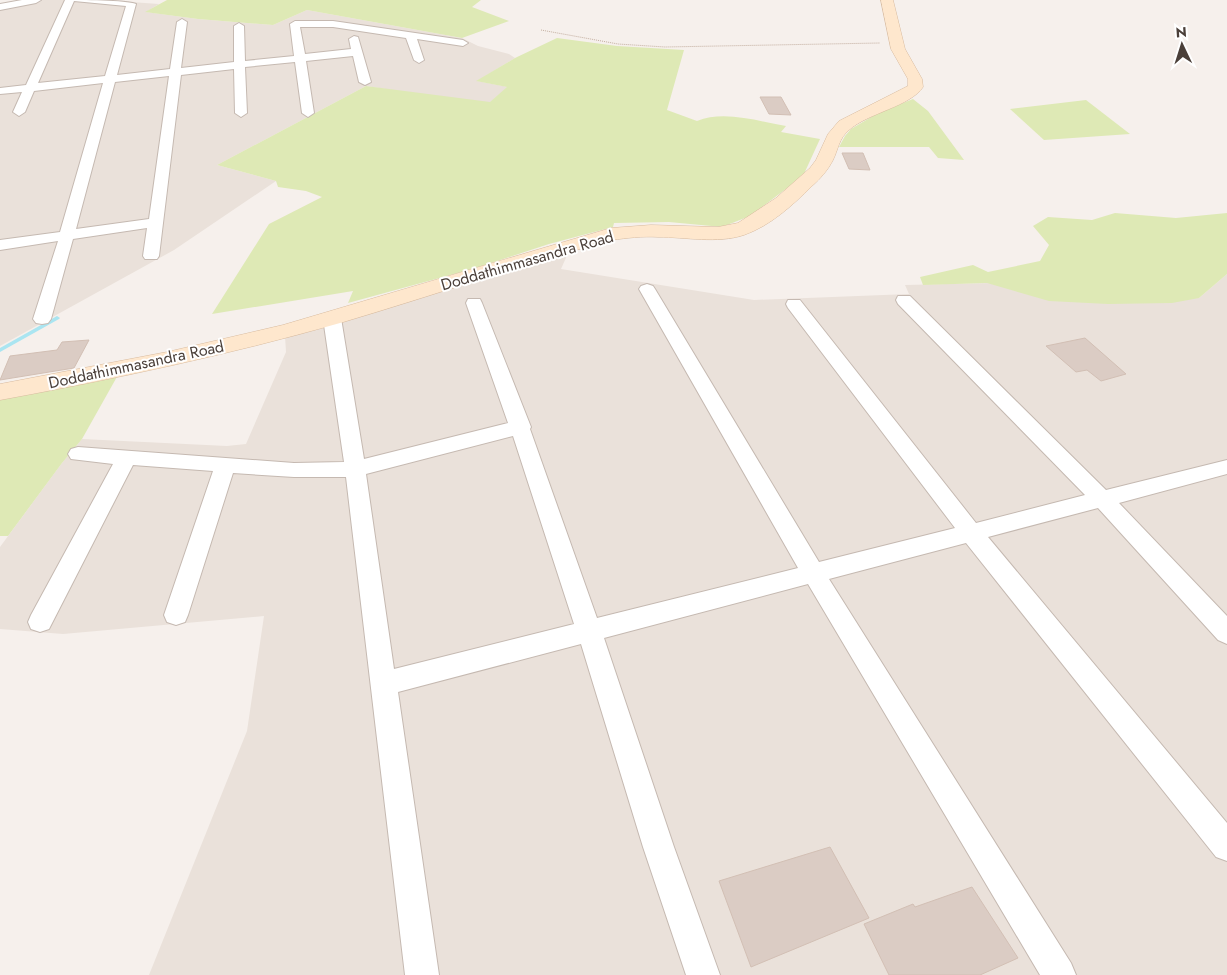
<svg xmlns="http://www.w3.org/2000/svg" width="1227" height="975" font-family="Jost,sans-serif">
  <rect width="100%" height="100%" fill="#f6f0ec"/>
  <g fill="#eae1da">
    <path d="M29,0H103L159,4L146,12L198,19L273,25L307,10L462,38L478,46L509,54L515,58L477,81L508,87L487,105L366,86L217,165L276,181L174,250L0,346V6Z"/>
    <path d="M569,251L561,269L754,300L909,294L905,285L992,283L1199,298L1227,274V975H149L247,731L264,616L63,634L0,629V547L62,463L82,439L227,446L246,444L286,352L285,336Z"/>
  </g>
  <g fill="#dee9b5">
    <path d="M167,0H481L472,7L509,21L462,38L307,10L273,25L198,19L145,12Z"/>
    <path d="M557,38L617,46L684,50L667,110L697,121C724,110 757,121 786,126L781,132L820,139L803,176L750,216L722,227L669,222L614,223L613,227L549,244L476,268L348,303L353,291L212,314L269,224L322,197L306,191L278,187L276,181L217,165L366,86L490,102L507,87L476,81L515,58Z"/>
    <path d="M913,99L928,111L964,160L938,158L929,147H839L845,136L851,129L878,113Z"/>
    <path d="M1086,100L1130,134L1044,140L1010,109Z"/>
    <path d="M1115,213L1176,218L1227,213V274L1199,298L1172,303L1108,304L1049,301L987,283L923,285L920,277L973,265L988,272L1040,261L1049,245L1033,226L1048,217L1092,220Z"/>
    <path d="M118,375L82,439L62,463L8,536H0V398Z"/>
  </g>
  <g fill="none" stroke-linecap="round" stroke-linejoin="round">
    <path fill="#aae5f1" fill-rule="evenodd" d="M57,316L60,318L59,319L0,352V348Z"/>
  </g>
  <g fill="#dbccc4" stroke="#d2bfb4">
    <path d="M760,97H781L791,115L769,114Z"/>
    <path d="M842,153H863L870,170L849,169Z"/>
    <path d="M1085,338L1126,374L1101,381L1087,370L1076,372L1046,346Z"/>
    <path d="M89,340L74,368L0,380L10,356L57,350L62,342Z"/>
    <path d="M830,847L869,918L751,967L719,881Z"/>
    <path d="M972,887L1018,958L980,975H889L864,924L913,904L915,907Z"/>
  </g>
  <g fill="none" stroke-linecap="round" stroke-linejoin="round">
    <g stroke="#c5b9b1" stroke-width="2">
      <g id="street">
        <path d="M22,0H41L36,3L0,10V4Z"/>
        <path d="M65,0C80,0 126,0 136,4L117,75L170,69L177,22L182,19L187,22L181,68L234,62V26L239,23L244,26L245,61L294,56L290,24L295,21H333L463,40L468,43L463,46L417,39L424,60L419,63L414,60L406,38L333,27H300L305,54L351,49L349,39L354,36L358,37L371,82L365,85L359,82L353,56L306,61L314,113L308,117L302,113L295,62L245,67L247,113L241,117L235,113L234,69L181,75L159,256L157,259H145L143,256L147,228L73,239L51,319L48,323L42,324L36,323L33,319L58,241L0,250V240L60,232L103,83L34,91L25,112L19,116L13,112L22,92L0,94V88L26,85ZM74,1L126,6L105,76L38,83ZM169,76L149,219L76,229L115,82Z"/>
        <path d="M647,284L653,286L655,289L819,562L955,528L788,308L786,304L788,300H800L976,523L1085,495L898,304L896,300L898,296H910L1106,490L1227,460V474L1119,503L1227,616V644L1218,640L1098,508L988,537L1227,823V861L1216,857L966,543L829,579L1071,963L1076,975H1040L808,584L604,638L674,847L720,975H686L643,847L581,644L398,692L439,975H405L346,477H294L233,473L188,615L185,622L176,625L167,622L164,615L213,471L133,465L49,629L40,632L31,629L28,622L31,615L113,464L71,459L68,454L71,449L78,447L294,463L344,462L323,318L326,314L332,313L338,314L341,318L364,459L508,423L466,303L468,299H480L482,303L531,427L530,429L597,618L798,568L639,289L641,286ZM513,436L574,624L394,669L366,474Z"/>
      </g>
    </g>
    <g stroke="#d8bb9f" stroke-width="1">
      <path id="secondary" d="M881,0H893L905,49L922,79L923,87C911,106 868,113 849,130C839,138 838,150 833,160C828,170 820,179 812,186C793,205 770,226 744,235C717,244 686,237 658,237C642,236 627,238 612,240C521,265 431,296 340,323C228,355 114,379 0,400V384L167,352L283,325L611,228L651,225L718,227L738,223L776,198L810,168L816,160L828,134L839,121L908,86V79L891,49Z"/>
    </g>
    <path stroke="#c3ae9f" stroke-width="1" stroke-dasharray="1 1" stroke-linecap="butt" d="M541,30L618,44L665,47L880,43"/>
    <use href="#street" fill="#fff" fill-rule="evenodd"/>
    <use href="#secondary" fill="#fee7cd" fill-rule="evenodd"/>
  </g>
  <g text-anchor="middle" stroke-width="4" stroke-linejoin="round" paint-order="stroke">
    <g font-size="16" fill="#4a3f39" stroke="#fff">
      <text transform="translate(527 260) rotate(-16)" y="6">Doddathimmasandra Road</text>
      <text transform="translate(136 364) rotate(-12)" y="6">Doddathimmasandra Road</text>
    </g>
  </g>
  <g transform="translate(1182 45) rotate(356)" stroke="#ffffff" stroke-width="4" paint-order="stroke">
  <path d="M0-4L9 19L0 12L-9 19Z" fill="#4a3f39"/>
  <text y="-8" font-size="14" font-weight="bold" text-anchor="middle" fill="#4a3f39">N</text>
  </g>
</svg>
